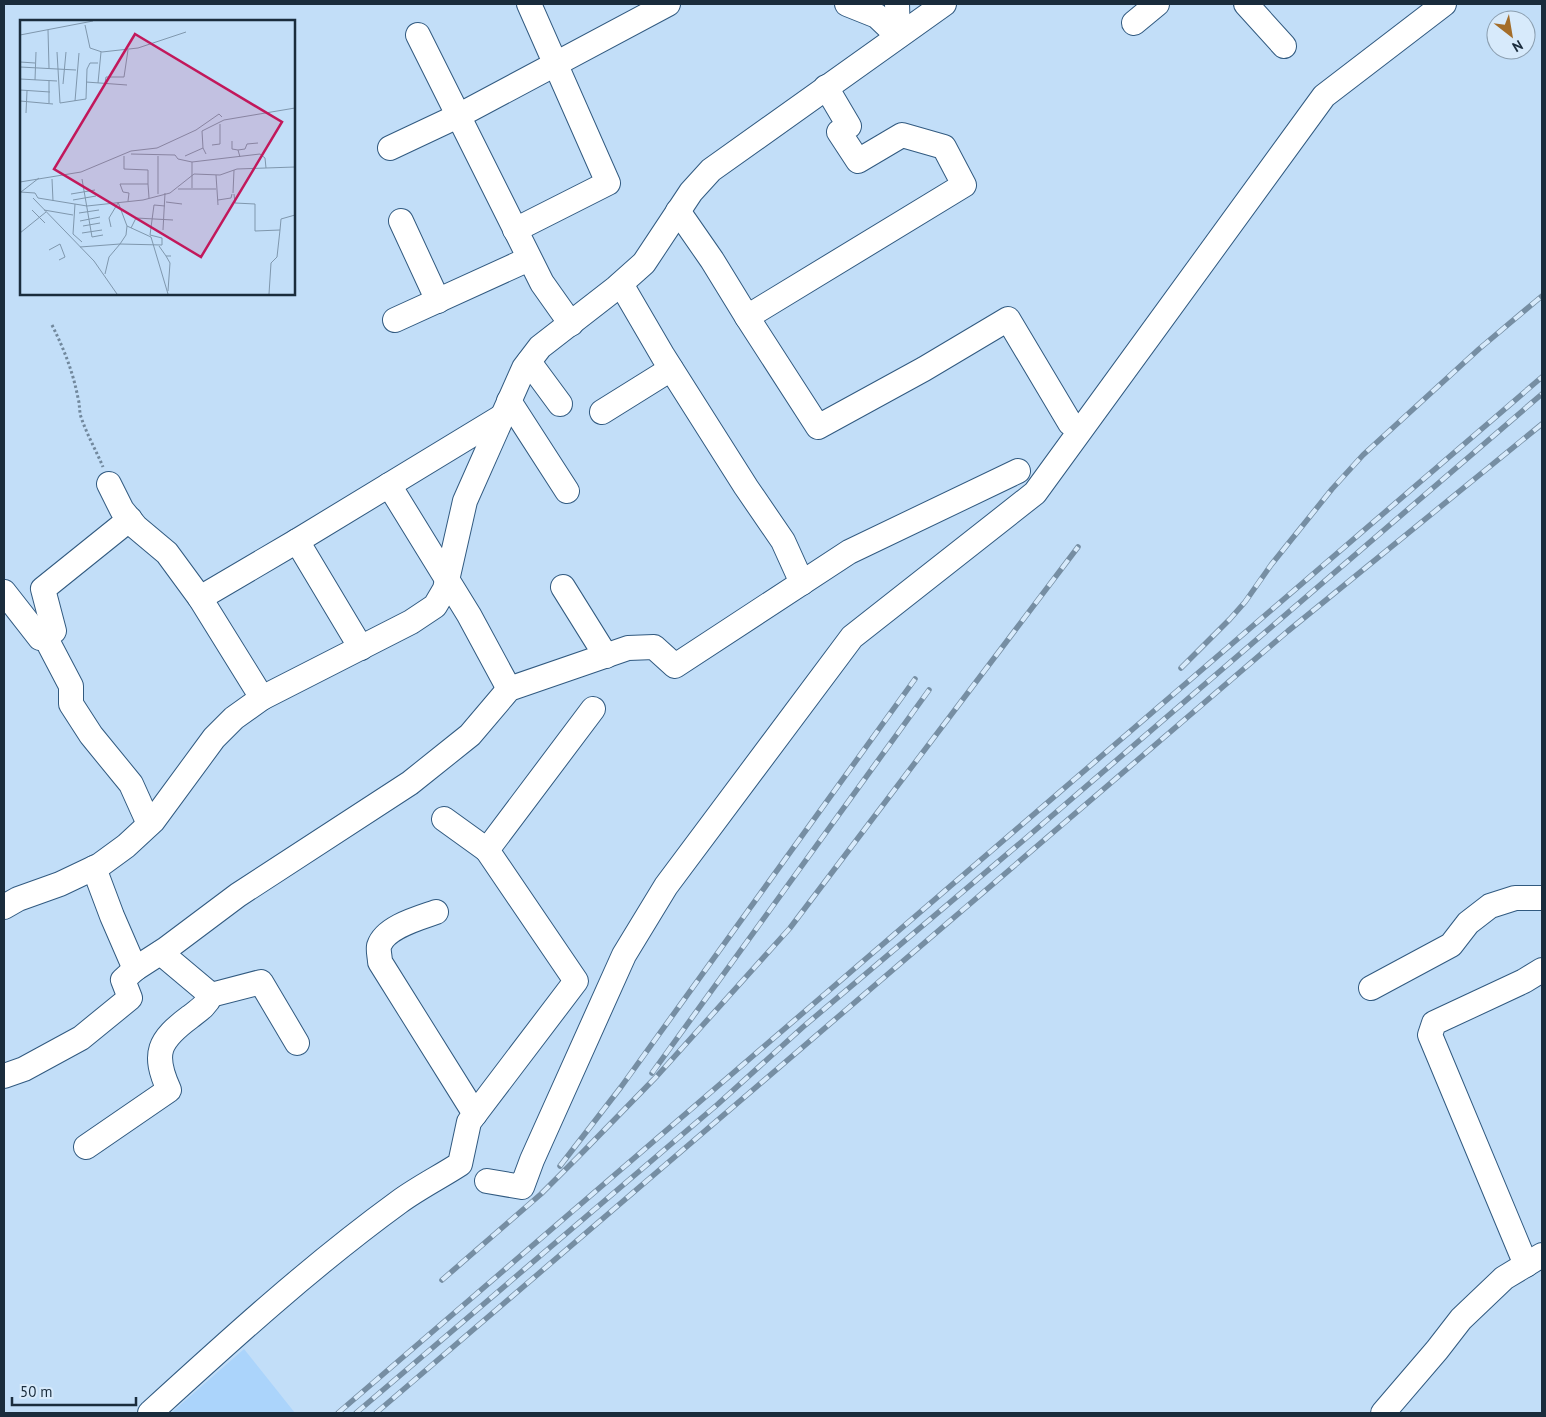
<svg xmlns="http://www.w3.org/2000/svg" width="1546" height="1417" font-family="'PT Sans',sans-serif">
  <rect width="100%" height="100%" fill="#c2def8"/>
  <path fill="#abd4fb" d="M244,1349L295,1413H171Z"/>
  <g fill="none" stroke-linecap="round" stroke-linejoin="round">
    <g stroke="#315a80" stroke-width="26">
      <g id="minor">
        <path d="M847,4L877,16L898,36"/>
        <path d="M897,4L898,36"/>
        <path d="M1246,4L1284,46"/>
        <path d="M1134,23L1157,4"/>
        <path d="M418,35L542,283L571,324"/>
        <path d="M390,148L458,116L668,4"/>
        <path d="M678,211L712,260L747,317L964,185L944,147L902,135L858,161L839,132L849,126L826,87"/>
        <path d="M401,221L438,301"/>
        <path d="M515,230L608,183L529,4"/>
        <path d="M621,284L663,356L746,487L783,541L802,583"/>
        <path d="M747,317L818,427L924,369L1008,319L1070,423"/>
        <path d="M395,320L529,259"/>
        <path d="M529,362L560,404"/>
        <path d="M509,401L567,491"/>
        <path d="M602,412L671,369"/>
        <path d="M109,484L122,510L136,527L167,553L200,598L262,698"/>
        <path d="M389,485L469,615L509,689"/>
        <path d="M297,541L361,648"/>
        <path d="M563,587L606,656"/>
        <path d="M4,592L40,638"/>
        <path d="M200,598L297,541L501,417"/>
        <path d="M54,631L43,589L130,519"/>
        <path d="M50,646L71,686V704L91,735L131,784L149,824"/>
        <path d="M444,819L487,850L593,709"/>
        <path d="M94,868L112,916L135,969"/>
        <path d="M4,907L18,899L60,884L100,865L126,846L153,821L214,738L234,718L262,698L411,622L435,606L445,589L465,501L524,368L540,347L616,288L644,263L691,192L711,170L944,4"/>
        <path d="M436,912C419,918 385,927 379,946C378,951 380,957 380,962L475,1114"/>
        <path d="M161,953L211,995L261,982L297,1043"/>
        <path d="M1371,988L1451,945L1468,923L1490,906L1515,898H1542"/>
        <path d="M4,1076L24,1069L81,1038L130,998L123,980L135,969L166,949L238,895L410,783L470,735L509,689L628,648L654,647L675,666L849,552L1018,471"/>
        <path d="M86,1147L169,1090C152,1053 159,1040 190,1017C199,1010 206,1006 211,995"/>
        <path d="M487,1181L522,1187L532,1160L624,955L666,886L852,637L1035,493L1324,96L1444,4"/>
        <path d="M1526,1265L1430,1035L1434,1023L1524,981L1542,970"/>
        <path d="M150,1413C230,1340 311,1266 399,1202C418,1188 440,1177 460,1164L469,1122L576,981L487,850"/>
        <path d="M1383,1413L1437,1350L1461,1319L1504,1278L1542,1255"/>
      </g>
    </g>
    <path stroke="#71889d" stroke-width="3" stroke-dasharray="2.5 2.5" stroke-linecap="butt" d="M52,325C64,349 73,372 78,398C80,405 79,411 81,417C87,435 96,450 103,467"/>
    <use href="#minor" stroke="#fff" stroke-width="24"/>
    <g stroke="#768ea3" stroke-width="5.5">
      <g id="rail">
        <path d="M1181,668L1230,619L1245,602L1271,565L1332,489L1363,455L1479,349L1542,296"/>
        <path d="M652,1073L929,690"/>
        <path d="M560,1166L621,1087L915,679"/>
        <path d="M442,1280L541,1194L579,1156L657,1076L790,928L1078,547"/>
        <path d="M338,1413L1542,377"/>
        <path d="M356,1413L718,1104L803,1027L1025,839L1542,394"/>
        <path d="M376,1413L1288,631L1542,424"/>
      </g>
    </g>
    <use href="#rail" stroke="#d7eafb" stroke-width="4" stroke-dasharray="11" stroke-linecap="butt"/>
  </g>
  <g transform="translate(20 20)">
    <rect width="275" height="275" fill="#c2def8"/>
    <path fill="none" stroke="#7f97ad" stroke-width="1" d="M65,5L70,28L82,32L118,28L166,12M28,10L29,48M0,15L73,1M37,32L40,83L66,79L67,49L70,43H78M0,42L15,43M0,47L56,50M0,59L37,61M15,60L16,32M66,62L107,65M78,63L81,32M85,63L86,57H104L108,30M43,64L46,32M0,70L30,72M0,81L33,84M55,81L59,33M29,83V60M6,93L7,71M212,121V129L218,130L220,137M192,125L200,124V104M183,128L182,111L204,100L275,88M218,130L225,129L227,124L238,123M111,134L155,135L158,139L172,142L240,134L245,138L246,148M104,136V149L128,150V164M138,136V174M165,136L183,128L186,134M196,155L198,185M32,159L33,181M62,159L72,217L83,215M0,162L61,152L111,131L137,128L176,110L199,94L202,97M172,168V142M158,169H196M0,172L15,173L18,178L67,186L123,180L150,173L174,154L200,155L217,149L275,147M1,172L19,158M213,173L214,150M51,174L75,170M214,174L215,183L235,184V211L260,210L257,237L251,243L249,274M13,178L74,241L97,274M53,180L76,176M198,180L211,178L212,174M108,181L109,173L103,172L100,164H128L129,178M98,182L107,206L131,217L148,274M146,182L162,184M55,184L53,214L62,222M12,190L25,203M24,190L53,195M59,193L79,190M60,201L80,197M63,206L80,203M91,207L89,198L98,183M111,208L116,198L153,200M143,210L145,173M260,210L261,199L275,195M0,213L26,192M62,213L82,210M139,226L146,236H151M60,227L100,224L106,215L107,206M29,230L40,224L45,237L39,240M146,236L150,243L148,271M85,254L89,237L100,224L142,225V218L130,215L134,185L145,186"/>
    <path fill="#c2185b" fill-opacity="0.15" stroke="#c2185b" stroke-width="2.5" d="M115,14L262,102L181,237L34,149Z"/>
    <rect width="275" height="275" fill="none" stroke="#1a2c3c" stroke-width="2.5"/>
  </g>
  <rect width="1546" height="1417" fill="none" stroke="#1a2c3c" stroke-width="10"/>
  <g transform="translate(1511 35) rotate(149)"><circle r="24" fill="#d7eafb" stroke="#8b9eaf"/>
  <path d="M0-4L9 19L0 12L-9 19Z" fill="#a46d29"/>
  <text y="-8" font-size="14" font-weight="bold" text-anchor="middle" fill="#1a2c3c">N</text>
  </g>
  <path d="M12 1397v8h124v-8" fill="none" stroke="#1a2c3c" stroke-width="2.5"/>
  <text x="20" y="1397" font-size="15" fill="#1a2c3c" stroke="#d7eafb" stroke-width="4" paint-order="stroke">50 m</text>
</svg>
